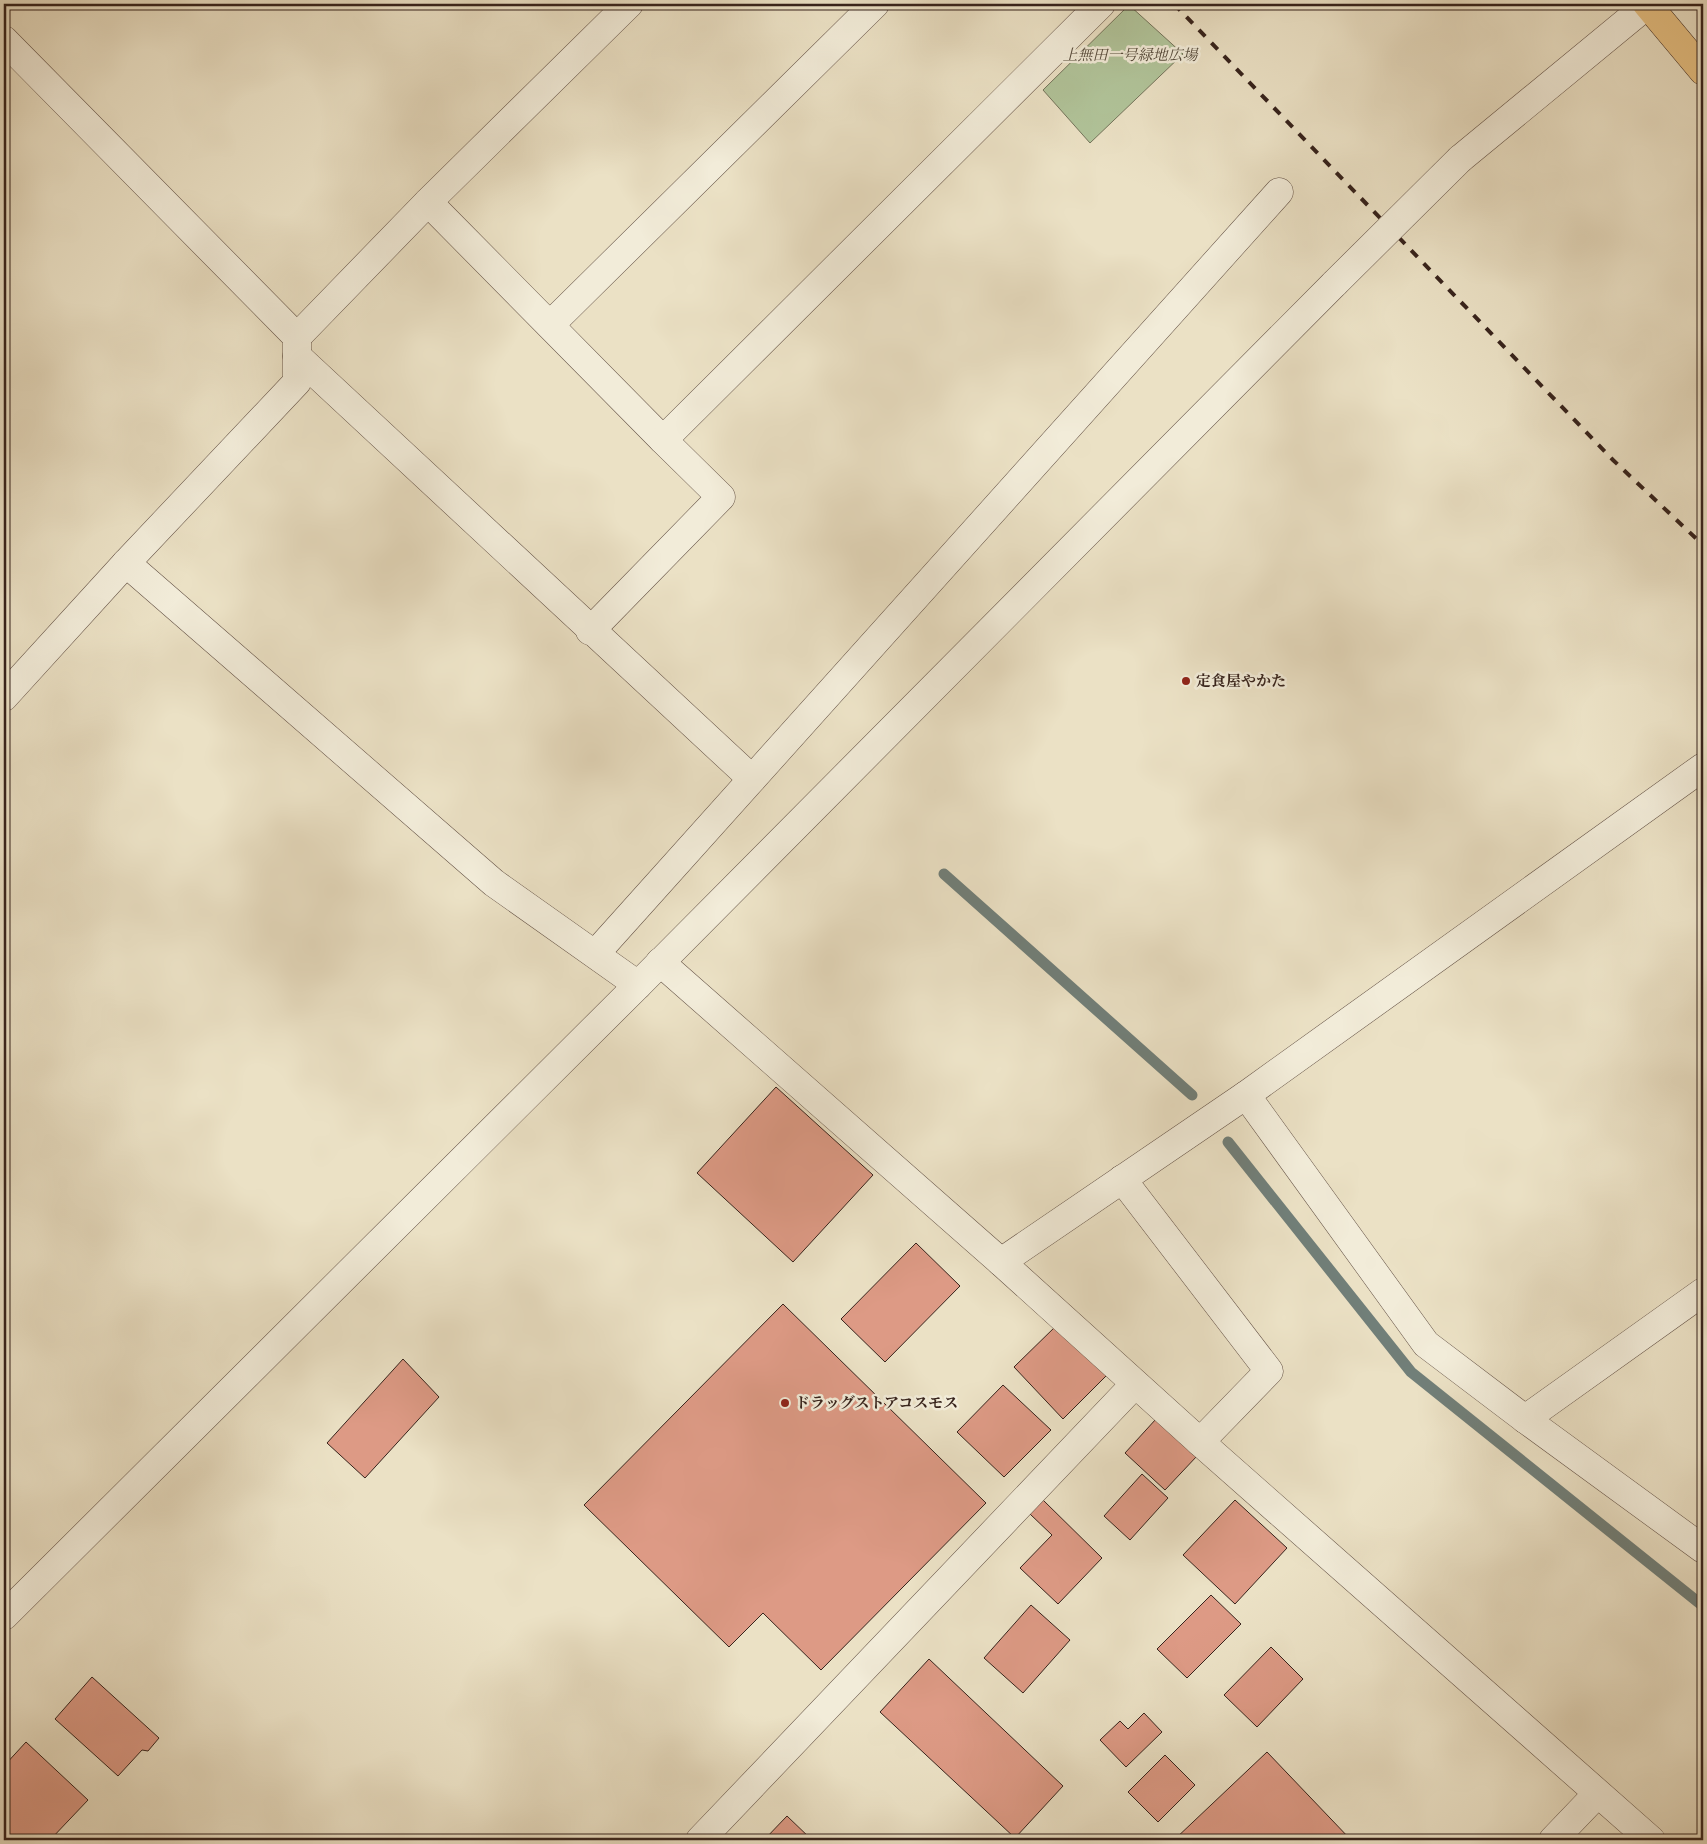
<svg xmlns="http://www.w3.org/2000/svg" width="1707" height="1844" font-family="Vollkorn,'Noto Serif JP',serif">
  <rect width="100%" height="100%" fill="#ebe1c5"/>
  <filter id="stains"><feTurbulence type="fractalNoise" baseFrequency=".004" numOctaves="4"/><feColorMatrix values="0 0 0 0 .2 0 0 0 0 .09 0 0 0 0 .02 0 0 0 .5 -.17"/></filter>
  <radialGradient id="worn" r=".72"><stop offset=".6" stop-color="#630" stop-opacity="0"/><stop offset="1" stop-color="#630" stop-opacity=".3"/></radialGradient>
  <path fill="#b1c49a" stroke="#74745b" d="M1129,5L1183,54L1090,143L1043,90Z"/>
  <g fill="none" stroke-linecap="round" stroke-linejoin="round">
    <g stroke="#717f79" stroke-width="11">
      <path d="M944,874L1192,1095"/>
      <path d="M1228,1142L1411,1372L1703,1606"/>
    </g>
  </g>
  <g fill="#dd9a85" stroke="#37231c">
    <path d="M776,1087L873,1175L793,1262L697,1173Z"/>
    <path d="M916,1243L960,1286L885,1362L841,1319Z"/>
    <path d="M783,1304L986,1503L821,1670L763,1613L729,1647L584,1505Z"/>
    <path d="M1057,1325L1108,1374L1063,1419L1014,1367Z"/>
    <path d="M403,1359L439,1397L365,1478L327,1443Z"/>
    <path d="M1003,1385L1051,1430L1004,1477L957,1432Z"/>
    <path d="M1156,1419L1197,1456L1165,1490L1125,1453Z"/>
    <path d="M1142,1474L1168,1498L1130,1540L1104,1516Z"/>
    <path d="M1043,1500L1102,1558L1058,1604L1020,1568L1052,1535L1030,1514Z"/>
    <path d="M1235,1500L1287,1548L1235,1604L1183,1555Z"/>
    <path d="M1211,1595L1241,1624L1187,1678L1157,1649Z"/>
    <path d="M1031,1605L1070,1640L1023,1693L984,1658Z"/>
    <path d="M1271,1647L1303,1679L1257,1727L1224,1695Z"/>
    <path d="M929,1659L1063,1786L1015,1838L880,1712Z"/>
    <path d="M92,1677L159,1738L148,1751L142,1750L118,1776L55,1719Z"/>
    <path d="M1144,1713L1162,1732L1126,1767L1100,1740L1120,1721L1128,1729Z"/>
    <path d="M26,1742L88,1800L50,1840H4V1766Z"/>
    <path d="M1267,1752L1351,1840H1174Z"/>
    <path d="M1165,1755L1195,1785L1158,1822L1128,1792Z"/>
    <path d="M787,1816L812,1840H764Z"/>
  </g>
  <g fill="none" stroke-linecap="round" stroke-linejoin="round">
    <g stroke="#645246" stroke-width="29">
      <g id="minor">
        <path d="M629,4L428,202L663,440L1101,4"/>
        <path d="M4,40L297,337V382L126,563L4,697"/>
        <path d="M1460,159L1647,5L1652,4"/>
        <path d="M550,325L875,4"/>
        <path d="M297,337L428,202"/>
        <path d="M297,356L752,779"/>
        <path d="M126,563L494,883L638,985"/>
        <path d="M590,631L721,497L663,440"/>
        <path d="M596,953L1279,192"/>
        <path d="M660,962L1001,1262L1200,1442L1651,1840"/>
        <path d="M1246,1095L1426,1344L1525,1419L1703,1549"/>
        <path d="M1122,1179L1269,1371L1200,1442"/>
        <path d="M1001,1262L1246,1095L1703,767"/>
        <path d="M1525,1419L1703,1292"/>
        <path d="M4,1616L638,985L1335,283"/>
        <path d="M700,1840L1135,1384"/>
        <path d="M1553,1840L1597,1794"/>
      </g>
    </g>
    <g stroke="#37231c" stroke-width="29">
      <path id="major" d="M1647,4L1703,71"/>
    </g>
    <use href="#minor" stroke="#f2ecd9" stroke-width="28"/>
    <use href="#major" stroke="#e6c082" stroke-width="28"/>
    <path stroke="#37231c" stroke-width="4" stroke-dasharray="9 9" stroke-linecap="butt" d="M1174,4L1613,460L1703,545"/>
    <g stroke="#645246" stroke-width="29" stroke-linecap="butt">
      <path id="minor-bridge" d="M1335,283L1460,159"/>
    </g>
    <use href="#minor-bridge" stroke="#f2ecd9" stroke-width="28"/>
  </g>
  <g fill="#8f2418" stroke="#f2ecd9" stroke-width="2">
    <circle cx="1186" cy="681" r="5"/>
    <circle cx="785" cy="1403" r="5"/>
  </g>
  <g text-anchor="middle" stroke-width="5" stroke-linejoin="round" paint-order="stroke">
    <g font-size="15" font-style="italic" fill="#564b3c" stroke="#f2ecd9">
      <text x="1130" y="60">上無田一号緑地広場</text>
    </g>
    <g font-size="15" font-weight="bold" fill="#37231c" stroke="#f2ecd9" text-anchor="start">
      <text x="1196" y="686">定食屋やかた</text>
      <text x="795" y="1408">ドラッグストアコスモス</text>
    </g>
  </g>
  <rect width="1707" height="1844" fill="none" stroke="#ebe1c5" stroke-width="20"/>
  <rect x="5" y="5" width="1697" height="1834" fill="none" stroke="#37231c" stroke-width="2.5"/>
  <rect x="10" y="10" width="1687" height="1824" fill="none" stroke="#37231c"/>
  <rect width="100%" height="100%" filter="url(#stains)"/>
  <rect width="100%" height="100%" fill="url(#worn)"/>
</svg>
